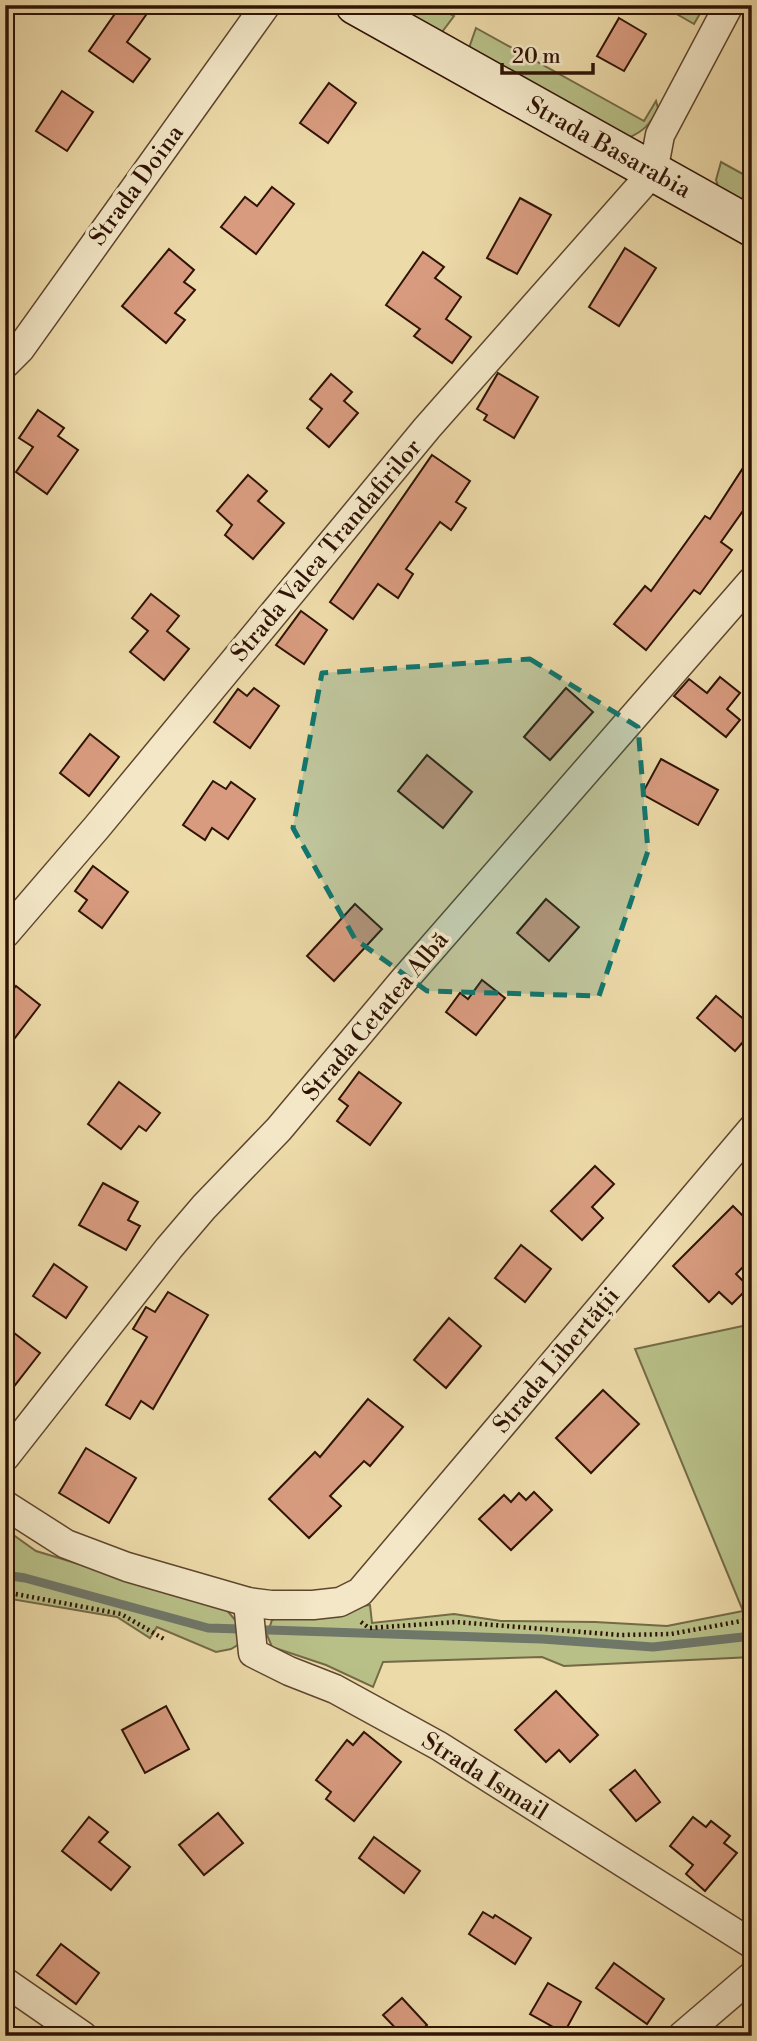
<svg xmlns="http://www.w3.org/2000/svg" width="757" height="2041" font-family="'Libre Bodoni',serif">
  <rect width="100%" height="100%" fill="#eddaa9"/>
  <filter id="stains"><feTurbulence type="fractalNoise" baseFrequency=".00286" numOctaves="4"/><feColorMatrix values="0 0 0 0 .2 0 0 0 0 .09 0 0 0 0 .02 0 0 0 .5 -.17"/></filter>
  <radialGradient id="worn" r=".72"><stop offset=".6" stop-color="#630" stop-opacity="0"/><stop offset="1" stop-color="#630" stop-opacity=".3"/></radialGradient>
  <g fill="#b8c088" stroke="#746a46" stroke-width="2">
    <path d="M418,5H434L454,16L439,36L410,20Z"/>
    <path d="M661,5H705L694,24Z"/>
    <path d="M476,28L644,121L656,101L658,108C651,124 644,131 628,138L469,48Z"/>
    <path d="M721,162L752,179V206L719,189L716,180Z"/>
    <path d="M752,1324V1657L564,1666L542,1657L383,1662L373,1687L326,1665L272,1647L267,1635L272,1620L288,1613L370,1605L372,1623L454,1614L501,1621L595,1622L667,1626L743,1611L635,1349Z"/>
    <path d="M5,1529L36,1551L225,1608L236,1621L241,1643L231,1649L216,1652L157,1627L150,1638L117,1617L5,1598Z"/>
  </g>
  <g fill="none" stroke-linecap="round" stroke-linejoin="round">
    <path stroke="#6f7769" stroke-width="9" d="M5,1575L25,1578L208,1628L542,1639L653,1647L752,1636"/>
  </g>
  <g fill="#d89b7f" stroke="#2f1305" stroke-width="2">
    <path d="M121,5H153L127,42L150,59L133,82L89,51Z"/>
    <path d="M619,18L646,34L624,71L597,56Z"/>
    <path d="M329,83L356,103L328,143L300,123Z"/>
    <path d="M62,91L93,112L67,151L36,131Z"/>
    <path d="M272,187L294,204L256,254L221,227L245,197L257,206Z"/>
    <path d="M520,198L551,215L517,274L487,258Z"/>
    <path d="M625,248L656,268L619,326L589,307Z"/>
    <path d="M169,249L194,270L184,282L195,290L175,313L185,320L166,343L122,306Z"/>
    <path d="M423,252L444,267L435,278L461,297L446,319L471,337L452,363L414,336L420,329L386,305Z"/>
    <path d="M498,373L538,397L514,438L484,420L487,415L477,409Z"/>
    <path d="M331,374L352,392L344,401L358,413L329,447L307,428L322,409L310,399Z"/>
    <path d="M38,410L64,428L58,436L78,450L47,494L16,472L33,447L19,438Z"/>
    <path d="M752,454V498L721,542L732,550L700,594L694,590L646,650L614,624L645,586L651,591L705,516L710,519Z"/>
    <path d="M432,455L470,481L456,502L466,508L451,530L440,522L406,569L413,574L398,598L378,584L353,619L330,602Z"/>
    <path d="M248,475L267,491L258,501L284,523L253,559L225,535L232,525L217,511Z"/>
    <path d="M151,594L179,616L167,631L189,649L164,680L130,652L148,631L132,618Z"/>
    <path d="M301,611L327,630L304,664L276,645Z"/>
    <path d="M720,677L740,693L727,709L740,720L726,737L674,696L689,679L707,693Z"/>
    <path d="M254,688L279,706L250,748L214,722L238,689L247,696Z"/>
    <path d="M566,688L593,712L550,760L524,737Z"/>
    <path d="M90,734L119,757L89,796L60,773Z"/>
    <path d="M427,755L472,792L443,828L398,791Z"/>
    <path d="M661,759L718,790L698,825L642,794Z"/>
    <path d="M213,781L226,789L231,782L255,799L228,839L212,828L205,840L183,825Z"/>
    <path d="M93,866L128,892L102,928L79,911L87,900L75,891Z"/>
    <path d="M546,899L579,927L549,961L517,933Z"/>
    <path d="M355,904L382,929L334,981L307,956Z"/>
    <path d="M482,980L505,998L476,1035L446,1012L460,993L468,999Z"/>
    <path d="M16,986L40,1005L5,1051V1000Z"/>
    <path d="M716,996L752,1026V1032L735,1051L697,1018Z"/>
    <path d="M359,1072L401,1103L370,1145L337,1121L348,1106L339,1099Z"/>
    <path d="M119,1082L160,1113L146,1131L139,1126L121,1149L88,1124Z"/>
    <path d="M595,1166L614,1184L592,1207L603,1218L582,1240L551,1211Z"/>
    <path d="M103,1183L138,1202L128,1220L140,1226L126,1250L79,1225Z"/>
    <path d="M733,1206L752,1225V1258L736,1274L749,1287L732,1304L719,1292L709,1302L673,1266Z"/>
    <path d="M521,1245L551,1269L525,1302L495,1278Z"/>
    <path d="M54,1264L87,1287L66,1318L33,1296Z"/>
    <path d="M168,1292L208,1315L153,1409L141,1401L130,1419L106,1405L147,1337L133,1329L146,1307L155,1312Z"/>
    <path d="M449,1318L481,1346L446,1388L414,1360Z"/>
    <path d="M5,1326L40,1353L5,1398Z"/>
    <path d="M603,1390L639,1424L591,1473L556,1438Z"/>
    <path d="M368,1399L403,1427L370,1466L364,1461L330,1496L341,1506L309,1538L269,1499L315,1452L320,1457Z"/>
    <path d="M86,1448L136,1478L109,1523L59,1493Z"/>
    <path d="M534,1492L552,1510L511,1550L479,1519L504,1495L511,1502L519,1493L526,1500Z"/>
    <path d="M556,1691L598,1735L570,1762L559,1750L546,1762L515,1730Z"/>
    <path d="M166,1706L189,1749L145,1773L122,1730Z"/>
    <path d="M364,1732L401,1762L354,1821L326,1799L331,1792L316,1780L347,1740L353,1745Z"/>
    <path d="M635,1770L660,1802L636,1821L610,1790Z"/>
    <path d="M218,1813L243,1843L204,1875L179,1845Z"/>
    <path d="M89,1817L108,1832L99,1842L130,1867L111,1890L62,1851Z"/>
    <path d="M693,1817L706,1827L711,1821L730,1836L724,1843L737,1853L705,1891L686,1874L693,1865L670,1846Z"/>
    <path d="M374,1837L420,1871L404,1893L359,1858Z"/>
    <path d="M483,1912L493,1918L495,1915L531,1938L515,1964L469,1934Z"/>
    <path d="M61,1944L99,1973L76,2004L37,1975Z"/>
    <path d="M614,1963L664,1999L647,2024L596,1988Z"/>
    <path d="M548,1983L581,2002L564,2033L530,2014Z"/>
    <path d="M402,1998L427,2025L415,2036H403L383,2015Z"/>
  </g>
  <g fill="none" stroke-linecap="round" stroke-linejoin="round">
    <g stroke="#5e452e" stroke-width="31">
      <g id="street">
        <path d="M5,364L20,349L266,5"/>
        <path d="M5,934L97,827L427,428L653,172L660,135L729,5"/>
        <path d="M5,1457L169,1248L204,1207L279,1129L404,980L752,581"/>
        <path d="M5,1505L66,1544L127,1567L248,1602L271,1605H313L340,1602L360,1592L752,1129"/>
        <path d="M248,1602L253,1653L289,1671L335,1689L439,1746L752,1944"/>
        <path d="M5,1982L83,2036"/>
        <path d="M682,2036L752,1976"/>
      </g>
    </g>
    <g stroke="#2f1305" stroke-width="41">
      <path id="secondary" d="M355,5L752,227"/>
    </g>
    <g stroke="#2f1305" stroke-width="4.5" stroke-dasharray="2 3.5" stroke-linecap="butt">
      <path d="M5,1592L121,1614L164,1639"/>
      <path d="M361,1622L369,1628L456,1622L620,1635L671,1634L752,1619"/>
    </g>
    <use href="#street" stroke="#f3e7c7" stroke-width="28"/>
    <use href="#secondary" stroke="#f3e7c7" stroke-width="38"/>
  </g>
  <path fill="#0f766e" fill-opacity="0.2" stroke="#0f766e" stroke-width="5" stroke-dasharray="14 9" stroke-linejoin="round" d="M530,659L638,727L648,851L599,996L427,991L355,939L293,828L322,673Z"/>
  <g text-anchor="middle" stroke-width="7" stroke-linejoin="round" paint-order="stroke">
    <g font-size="24" fill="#2f1305" stroke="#f3e7c7">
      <text transform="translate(609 147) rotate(29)" y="8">Strada Basarabia</text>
      <text transform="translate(136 185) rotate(-54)" y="8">Strada Doina</text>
      <text transform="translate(326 550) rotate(-50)" y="8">Strada Valea Trandafirilor</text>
      <text transform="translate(375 1016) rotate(-50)" y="8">Strada Cetatea Albă</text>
      <text transform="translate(556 1360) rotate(-50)" y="8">Strada Libertății</text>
      <text transform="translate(485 1776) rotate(32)" y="8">Strada Ismail</text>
    </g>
  </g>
  <rect width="757" height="2041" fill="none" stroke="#eddaa9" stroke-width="28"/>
  <rect x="7" y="7" width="743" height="2027" fill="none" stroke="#2f1305" stroke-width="3.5"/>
  <rect x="14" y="14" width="729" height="2013" fill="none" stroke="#2f1305" stroke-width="2"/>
  <path d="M502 63v10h91v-10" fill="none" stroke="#2f1305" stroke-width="3.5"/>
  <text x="512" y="63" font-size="21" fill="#2f1305" stroke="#f3e7c7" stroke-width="5" paint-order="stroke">20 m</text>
  <rect width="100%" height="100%" filter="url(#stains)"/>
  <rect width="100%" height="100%" fill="url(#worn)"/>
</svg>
